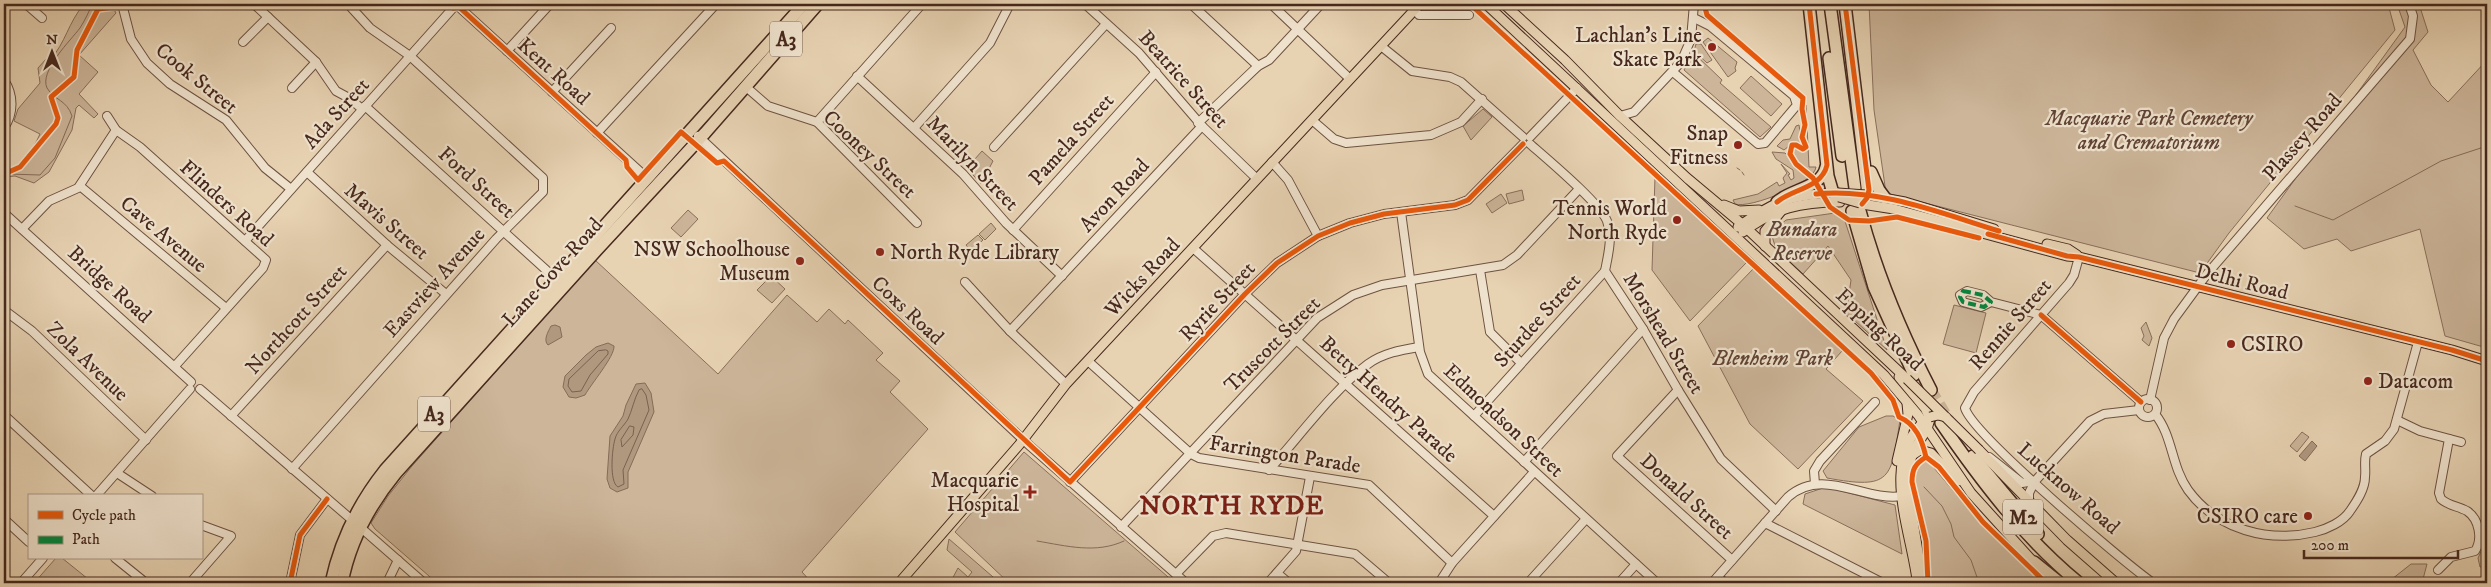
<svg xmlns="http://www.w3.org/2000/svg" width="2491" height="587" font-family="'IM FELL DW Pica',serif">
  <rect width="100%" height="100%" fill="#e7d2b2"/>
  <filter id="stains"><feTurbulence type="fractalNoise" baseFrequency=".004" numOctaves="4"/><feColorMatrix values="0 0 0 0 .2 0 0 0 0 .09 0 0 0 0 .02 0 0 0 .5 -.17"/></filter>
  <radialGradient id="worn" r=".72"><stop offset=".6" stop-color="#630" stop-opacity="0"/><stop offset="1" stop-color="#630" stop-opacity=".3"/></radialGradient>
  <g fill="#ccb599" stroke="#896e5b">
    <path d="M84,4H111L116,13L79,55L98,72L79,94L98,114L94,118L79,105L76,108L72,130L49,172L34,183L15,176L4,177V173C22,165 32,152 40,134L14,121L18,109L40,83L38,68L47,58L50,60C66,42 68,23 84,4Z"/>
    <path d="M1869,4H2388L2395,30L2229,233L2200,273L1886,193L1874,110Z"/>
    <path d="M2397,4H2419L2428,32L2413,50L2431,85L2448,102L2487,60V348L2445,336L2420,229L2351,251L2337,239L2304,249L2267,218L2405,27Z"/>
    <path d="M1708,38L1737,62L1735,68L1736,71L1728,77L1703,42Z"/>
    <path d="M1696,44H1701L1712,60L1707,63L1694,51Z"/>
    <path d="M1694,53L1722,80L1720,83L1771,127L1760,137L1684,70Z"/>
    <path d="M1751,76L1782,104L1771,116L1740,88Z"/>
    <path d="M1806,105L1809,167H1816C1815,183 1750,209 1735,204L1733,200L1758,194L1777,182L1779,186L1785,183L1783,178L1787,173L1781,164L1790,174L1788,175L1791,180L1794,178L1793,170L1776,159L1772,152L1785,153L1790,158L1793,156L1792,147L1801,151L1806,150L1807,146L1803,135L1806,125L1804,117Z"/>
    <path d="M1483,109L1492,117L1471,140L1463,126Z"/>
    <path d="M1799,125L1801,138L1805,144L1794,142L1784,150L1777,146L1783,140L1790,139L1796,126Z"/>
    <path d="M982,151L993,161L981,184L967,168Z"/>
    <path d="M1655,177L1746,263L1690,321L1652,270Z"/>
    <path d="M1522,190L1524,200L1509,204L1506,194Z"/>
    <path d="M1501,194L1507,203L1492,213L1486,204Z"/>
    <path d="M688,210L698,219L681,237L671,228Z"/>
    <path d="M1842,212L1887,350L1844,311L1847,308L1851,280L1828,246L1803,274L1776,249L1771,233L1786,220Z"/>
    <path d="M991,223L996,229L985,240L979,234Z"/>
    <path d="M978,235L983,240L971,251L966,245Z"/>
    <path d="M595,260L718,374L787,295L817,322L829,309L845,324L848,320L883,353L876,360L900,381L890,392L928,429L802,572L812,583H437L375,529L371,523L388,496L412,466Z"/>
    <path d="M1754,268L1842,351L1826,369L1863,401L1798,469L1750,424L1698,326Z"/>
    <path d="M771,276L785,289L772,303L757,290Z"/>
    <path d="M1954,305L1986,313L1976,353L1943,344Z"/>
    <path d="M2146,322L2152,338L2149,346L2142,340L2144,336L2141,328Z"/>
    <path d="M1886,416H1893L1900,420C1891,479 1892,490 1827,478L1823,471L1859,427Z"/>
    <path d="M2302,432L2309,437L2297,452L2290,446Z"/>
    <path d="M1024,452L1175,583H1009L955,532Z"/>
    <path d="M1923,455L1968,508L2045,583H1931L1919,501L1911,482L1913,466L1917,458Z"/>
    <path d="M1826,487L1895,505L1902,554L1803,504L1805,494Z"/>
    <path d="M949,539L1000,583H950L958,568L968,577L972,572L947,550Z"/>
    <path d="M2487,539V566L2480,567L2478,558Z"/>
    <path d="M56,558H62L93,583H34Z"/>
    <path d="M2411,564H2427L2422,583H2387Z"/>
  </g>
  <g fill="#b0987f" stroke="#866b58">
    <path d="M555,325L560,327L562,337L548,345C543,340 548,332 551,326Z"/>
    <path d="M608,343L614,346C615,356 591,384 585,395L576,398L569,397L563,387L565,376L586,355L596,347Z"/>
    <path d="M645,383L651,393L654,412L628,472V488L617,492L610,488L607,479L610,436L623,416L626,405L636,384Z"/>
    <path d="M2312,441L2317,446L2305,461L2299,456Z"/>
  </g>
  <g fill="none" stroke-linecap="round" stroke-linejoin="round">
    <g stroke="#7b604e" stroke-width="1">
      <path d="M606,350L608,351V354L590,375L581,391L572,392L568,386L569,379L598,351Z"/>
      <path d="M642,389L646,395L649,410L623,470L624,484L618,487C609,482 612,449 615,439C617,431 624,426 628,419C632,411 634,399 639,390Z"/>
      <path d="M630,426L634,427L633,435L622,447L621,440Z"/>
    </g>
    <g stroke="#866b58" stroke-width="1">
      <path d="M1737,168L1740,170"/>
      <path d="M1742,172L1744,175"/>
      <path d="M4,176L8,174L40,175L55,158L72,116C67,100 54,100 47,88C39,71 71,40 80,28C85,20 89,12 92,4"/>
      <path d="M2295,206L2333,220L2441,161L2487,146"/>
      <path d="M1924,487L1942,506L1951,524L1954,537L1971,560L1979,583"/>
      <path d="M1037,541C1067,546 1096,554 1124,541"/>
    </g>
    <path stroke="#c7b094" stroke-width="11" stroke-dasharray="11 5.5" stroke-linecap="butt" d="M1931,390L1963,443"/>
    <g stroke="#6e5242" stroke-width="10">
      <g id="minor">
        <path d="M26,4L42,18"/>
        <path d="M122,4L131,39L147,63L170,84L226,120L265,168L291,189"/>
        <path d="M254,4L316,62L336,91L349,98L362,109"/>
        <path d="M1085,4L1139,53L1202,126L1257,179"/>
        <path d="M1191,4L1258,66"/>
        <path d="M1271,4L1350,79"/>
        <path d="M1410,4L1419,15H1469"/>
        <path d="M459,7L647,178"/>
        <path d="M243,42L268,17"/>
        <path d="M1381,46L1412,71L1450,77L1461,82L1523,137"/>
        <path d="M507,51L550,4"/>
        <path d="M1673,72L1758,144L1765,143L1797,105L1794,96L1710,26L1694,18"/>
        <path d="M857,76L963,174L1006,223L1062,276"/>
        <path d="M4,80C14,95 14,113 4,128"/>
        <path d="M745,86L768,106L817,122L917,223"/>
        <path d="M292,88L316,62"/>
        <path d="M552,92L611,28"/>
        <path d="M365,106L555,278"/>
        <path d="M107,116L116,130L140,147L266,260L263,268L175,366"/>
        <path d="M1620,116L1634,112L1681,62L1691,39L1694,4"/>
        <path d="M1312,120L1334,139L1346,143L1431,135L1461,122L1482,99"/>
        <path d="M817,122L922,4"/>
        <path d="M1198,123L1258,66L1269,60L1321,4"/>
        <path d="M914,128L990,43L1010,4"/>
        <path d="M597,133L716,4"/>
        <path d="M698,136L1030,446L1186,583"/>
        <path d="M1530,137L1577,88"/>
        <path d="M1530,144C1547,159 1600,203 1607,221C1613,237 1608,255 1605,271L1643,329L1678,390L1721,459L1776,511"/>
        <path d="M994,147L1106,24"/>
        <path d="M1272,162L1288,180L1318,236"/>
        <path d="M307,172L387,245L446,294"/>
        <path d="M80,186L226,308"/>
        <path d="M1401,212L1420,352L1428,374L1657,583"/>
        <path d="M4,213L191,382"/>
        <path d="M22,229L49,201L78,188L116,130"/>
        <path d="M1013,230L1156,72"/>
        <path d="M245,241L453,8"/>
        <path d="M1193,248L1494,516"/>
        <path d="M2079,257L2074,275L2069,283L1974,392L1965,408C1972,434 2123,562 2153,583"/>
        <path d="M1480,270L1490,332L1521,363"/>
        <path d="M965,282L1010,331L1066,384"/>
        <path d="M1991,302L1981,307L1963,302L1960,295L1967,291L1983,295L1991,302L2041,315L2141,402"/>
        <path d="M4,310L32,331L146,440"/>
        <path d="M1010,331L1202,126"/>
        <path d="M1088,361L1191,454L1199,458L1369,485L1452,563"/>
        <path d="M200,389L352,520"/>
        <path d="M1678,390L1617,456L1732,560"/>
        <circle cx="2148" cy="408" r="9"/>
        <path d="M2150,400L2164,338L2174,319L2207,274L2410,39L2413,16L2409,4"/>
        <path d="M2155,414C2173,436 2171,466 2188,490C2217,530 2269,543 2315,532C2327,529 2343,522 2350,511C2357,501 2365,489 2365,477C2366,469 2364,462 2366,454L2385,441L2394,429L2418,342"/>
        <path d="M4,415L92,496"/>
        <path d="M231,416L387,245"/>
        <path d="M1474,416L1605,271"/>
        <path d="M2397,420L2420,431L2461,442"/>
        <path d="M1989,457L2022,483L2035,481"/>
        <path d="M1524,462L1643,329"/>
        <path d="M292,469L496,239L543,192V178L410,56L370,28L348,4"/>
        <path d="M1269,470C1299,437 1333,390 1368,364C1383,353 1401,350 1419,347"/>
        <path d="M117,473L152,496"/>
        <path d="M1070,482L1245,294L1277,263L1318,236L1350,223L1384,214L1455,205L1468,200L1523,144"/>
        <path d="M1815,484L1814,471L1820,461L1875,402"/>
        <path d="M96,496L190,389"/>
        <path d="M2029,502V493L2035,481L2090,421L2104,414L2139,410"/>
        <path d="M4,519L29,542"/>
        <path d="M1765,523L1883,583"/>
        <path d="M360,527L424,583"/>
        <path d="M1121,527L1317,318L1353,295L1382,285L1503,265L1517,255L1579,189"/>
        <path d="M115,558L146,583"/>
        <path d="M2438,570L2451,557L2475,551C2483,539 2479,519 2467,511C2458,506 2449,506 2441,499L2439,493L2449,439"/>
        <path d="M1277,573L1289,583"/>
        <path d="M1176,574L1213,536L1226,533L1355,554L1389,583"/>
        <path d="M1717,578L1727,583"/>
        <path d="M21,583L43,558"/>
        <path d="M190,583L231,536L201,525"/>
        <path d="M290,583L300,535L327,499"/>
        <path d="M387,583L398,560"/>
        <path d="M1268,583L1296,551L1310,477"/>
        <path d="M1439,583L1452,563L1534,472"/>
        <path d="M1528,583L1586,519"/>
        <path d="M1619,583L1636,564"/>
        <path d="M1712,583L1788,497C1823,466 1864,502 1902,496"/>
      </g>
    </g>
    <g stroke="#46281d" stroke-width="11">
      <g id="major">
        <path d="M1486,4L1884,375L1918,415L1971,493L2038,567"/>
        <path d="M1504,4L1565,60L1620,116L1687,178L1742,224L1907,379"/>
        <path d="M1866,195L1905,202L1994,229"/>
        <path d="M1862,204L1894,209L2067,256L2079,257L2452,350L2487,361"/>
        <path d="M1724,205L1739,211L1759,210"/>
        <path d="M1738,227C1774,201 1792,194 1838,193"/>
        <path d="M1743,232C1775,208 1800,202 1840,202"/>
        <path d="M2047,244L2068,249L2077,255"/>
        <path d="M1765,246V231L1782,210"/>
        <path d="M1899,377L1925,408L1930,419L1927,429L1913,451L1908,472V490L1923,583"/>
        <path d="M1979,450L2067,540L2116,583"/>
        <path d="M1911,456L1920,450L1931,453L1958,481"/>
        <path d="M1897,461L1908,414L1907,403"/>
        <path d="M1917,580C1911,530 1879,459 1926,420"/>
        <path d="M899,583L1019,445L1066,384L1420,4"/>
      </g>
    </g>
    <g stroke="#46281d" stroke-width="14">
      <g id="highway">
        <path d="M1809,4L1828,176L1833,193"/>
        <path d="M1830,4L1855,188"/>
        <path d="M1845,4L1868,195"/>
        <path d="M1829,58L1842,156"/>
        <path d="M1871,172L1879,190L1885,198"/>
        <path d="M1777,202C1791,189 1822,188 1826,167"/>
        <path d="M1852,211L1874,287L1914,375"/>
        <path d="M1860,211C1877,275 1901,332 1931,390"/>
        <path d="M1941,423C1981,481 2024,538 2079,583"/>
        <path d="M1973,456L2038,534"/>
        <path d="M2034,562L2060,583"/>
        <path d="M331,583C340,541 358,504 385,470L804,4"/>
        <path d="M342,583C350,541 369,506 396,473L594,253L705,133L818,4"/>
      </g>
    </g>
    <use href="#minor" stroke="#efe2cd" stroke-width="8"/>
    <use href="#major" stroke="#e7d2b2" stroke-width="9"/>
    <use href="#highway" stroke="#e7d2b2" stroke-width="11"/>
    <g stroke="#46281d" stroke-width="11" stroke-linecap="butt">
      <g id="major-bridge">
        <path d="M1838,193L1866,195"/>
        <path d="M1839,197L1860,203"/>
        <path d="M1907,379L1979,450"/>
        <path d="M1930,417L1938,415L1946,417"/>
      </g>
    </g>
    <use href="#major-bridge" stroke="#e7d2b2" stroke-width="9"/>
    <path stroke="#00873e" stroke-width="4" stroke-dasharray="8 4" stroke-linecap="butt" d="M1963,291L1983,295L1991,302L1984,307L1963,302L1960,297Z"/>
    <g stroke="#efe2cd" stroke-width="8">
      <g id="cycleway">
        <path d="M452,4L453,8L459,7L626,160L627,167L638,180L681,132L717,163L724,161L1070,482L1245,294L1277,263L1318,236L1350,223L1384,214L1455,205L1468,200L1523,144"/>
        <path d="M1470,4L1871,373L1893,400L1899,417C1916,424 1922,440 1926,457L1939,467L1983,522L2046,583"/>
        <path d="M1704,4L1707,15L1803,98L1802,109L1805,125L1802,137L1806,147L1803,149L1796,145H1792L1790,154L1796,164L1813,178L1830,207L1849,220L1869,221L1897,217L1979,238"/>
        <path d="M1845,4L1869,190L1867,198L1862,204"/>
        <path d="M4,174L20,167L56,124L58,118L51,97L74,77L77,50L98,9L121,6L122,4"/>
        <path d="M1816,194C1880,188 1940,213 1999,231"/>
        <path d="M1777,202C1792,189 1822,188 1827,165L1809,4"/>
        <path d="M1988,234L2067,256L2079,257L2452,350L2487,361"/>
        <path d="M2041,315L2141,402"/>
        <path d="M1926,457C1915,464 1912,469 1912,482L1926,541L1928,583"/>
        <path d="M290,583L300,535L327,499"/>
      </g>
    </g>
    <use href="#cycleway" stroke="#e8590c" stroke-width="5"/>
  </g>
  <g fill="#8f2418" stroke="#efe2cd" stroke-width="2">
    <circle cx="1712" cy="47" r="5"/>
    <circle cx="1738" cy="145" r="5"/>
    <circle cx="1677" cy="220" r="5"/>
    <circle cx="880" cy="252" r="5"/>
    <circle cx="800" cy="261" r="5"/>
    <circle cx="2231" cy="344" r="5"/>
    <circle cx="2368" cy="381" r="5"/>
    <path d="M1027.5 484.5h5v5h5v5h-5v5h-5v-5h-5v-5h5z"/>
    <circle cx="2308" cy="516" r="5"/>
  </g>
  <g text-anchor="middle" stroke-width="4.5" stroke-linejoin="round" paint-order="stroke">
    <g fill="#efe2cd" stroke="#796052" stroke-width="1">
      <rect x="770" y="21.5" width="32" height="35" rx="4"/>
      <rect x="418" y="396.5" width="32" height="35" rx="4"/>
      <rect x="2003" y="499.5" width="40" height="35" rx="4"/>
    </g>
    <g font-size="20" font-weight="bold" fill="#46281d">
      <text x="786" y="46">A3</text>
      <text x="434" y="421">A3</text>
      <text x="2023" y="524">M2</text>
    </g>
    <g font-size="21" fill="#46281d" stroke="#efe2cd" text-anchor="end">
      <text x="1702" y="42">Lachlan's Line<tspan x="1702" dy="24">Skate Park</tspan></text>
      <text x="1728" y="140">Snap<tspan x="1728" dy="24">Fitness</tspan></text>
      <text x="1667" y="215">Tennis World<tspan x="1667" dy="24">North Ryde</tspan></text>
      <text x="790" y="256">NSW Schoolhouse<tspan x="790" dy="24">Museum</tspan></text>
      <text x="890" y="259" text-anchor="start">North Ryde Library</text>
      <text x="2241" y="351" text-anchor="start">CSIRO</text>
      <text x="2378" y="388" text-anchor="start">Datacom</text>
      <text x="1019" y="487">Macquarie<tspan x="1019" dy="24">Hospital</tspan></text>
      <text x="2298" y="523">CSIRO care</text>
    </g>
    <g font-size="21" fill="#46281d" stroke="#efe2cd">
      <text transform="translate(554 71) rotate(42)" y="7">Kent Road</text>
      <text transform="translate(197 78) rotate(39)" y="7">Cook Street</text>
      <text transform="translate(1184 79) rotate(48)" y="7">Beatrice Street</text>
      <text transform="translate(336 113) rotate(-48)" y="7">Ada Street</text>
      <text transform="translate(2302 137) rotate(-49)" y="7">Plassey Road</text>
      <text transform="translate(1071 139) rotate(-48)" y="7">Pamela Street</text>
      <text transform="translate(870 154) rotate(43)" y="7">Cooney Street</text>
      <text transform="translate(973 163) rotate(46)" y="7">Marilyn Street</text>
      <text transform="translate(477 182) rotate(42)" y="7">Ford Street</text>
      <text transform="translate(1114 195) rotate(-47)" y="7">Avon Road</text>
      <text transform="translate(227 203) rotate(42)" y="7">Flinders Road</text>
      <text transform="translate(387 221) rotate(41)" y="7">Mavis Street</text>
      <text transform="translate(164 234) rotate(40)" y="7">Cave Avenue</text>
      <text transform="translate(552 272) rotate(-48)" y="7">Lane Cove Road</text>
      <text transform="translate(1142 277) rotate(-47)" y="7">Wicks Road</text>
      <text transform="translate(2242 281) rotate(14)" y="7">Delhi Road</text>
      <text transform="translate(434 282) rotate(-48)" y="7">Eastview Avenue</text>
      <text transform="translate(110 284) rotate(42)" y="7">Bridge Road</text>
      <text transform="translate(1217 301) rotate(-47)" y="7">Ryrie Street</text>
      <text transform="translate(908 310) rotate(43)" y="7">Coxs Road</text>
      <text transform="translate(296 319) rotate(-48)" y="7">Northcott Street</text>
      <text transform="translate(1537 320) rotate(-48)" y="7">Sturdee Street</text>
      <text transform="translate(2010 324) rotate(-49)" y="7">Rennie Street</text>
      <text transform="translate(1880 329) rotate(43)" y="7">Epping Road</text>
      <text transform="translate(1664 333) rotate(59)" y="7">Morshead Street</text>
      <text transform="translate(1272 344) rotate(-45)" y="7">Truscott Street</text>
      <text transform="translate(88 361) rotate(44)" y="7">Zola Avenue</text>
      <text transform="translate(1389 399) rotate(42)" y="7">Betty Hendry Parade</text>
      <text transform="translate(1504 420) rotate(43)" y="7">Edmondson Street</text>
      <text transform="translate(1285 454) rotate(9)" y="7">Farrington Parade</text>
      <text transform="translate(2069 488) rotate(41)" y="7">Lucknow Road</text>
      <text transform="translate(1687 496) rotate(42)" y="7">Donald Street</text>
    </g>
    <g font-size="21" font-style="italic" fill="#614436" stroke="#efe2cd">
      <text x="2149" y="125">Macquarie Park Cemetery<tspan x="2149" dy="24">and Crematorium</tspan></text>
      <text x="1802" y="236">Bundara<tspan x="1802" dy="24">Reserve</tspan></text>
      <text x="1773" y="365">Blenheim Park</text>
    </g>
    <g font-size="26" font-weight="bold" letter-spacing="1" fill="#7a1f14" stroke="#efe2cd">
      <text x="1232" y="514">NORTH RYDE</text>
    </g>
  </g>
  <rect width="2491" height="587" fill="none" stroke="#e7d2b2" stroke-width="20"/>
  <rect x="5" y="5" width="2481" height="577" fill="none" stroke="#46281d" stroke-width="2.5"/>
  <rect x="10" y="10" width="2471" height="567" fill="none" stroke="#46281d"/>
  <rect x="28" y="494" width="175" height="65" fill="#efe2cd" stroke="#ab9887"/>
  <rect x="38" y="511" width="25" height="8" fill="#e8590c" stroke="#ab9887"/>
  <text x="72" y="520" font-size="15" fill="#46281d">Cycle path</text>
  <rect x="38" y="536" width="25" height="8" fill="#00873e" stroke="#ab9887"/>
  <text x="72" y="544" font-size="15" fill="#46281d">Path</text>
  <g transform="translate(52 52)" stroke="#efe2cd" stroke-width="4" paint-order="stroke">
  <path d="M0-4L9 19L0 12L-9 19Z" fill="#46281d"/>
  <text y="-8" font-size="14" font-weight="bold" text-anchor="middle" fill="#46281d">N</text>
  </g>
  <path d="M2304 550v8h154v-8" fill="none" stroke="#46281d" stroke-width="2.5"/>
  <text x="2311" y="550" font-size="15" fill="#46281d" stroke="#efe2cd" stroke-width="4" paint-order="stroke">200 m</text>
  <rect width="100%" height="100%" filter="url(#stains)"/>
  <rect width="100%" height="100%" fill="url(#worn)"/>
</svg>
